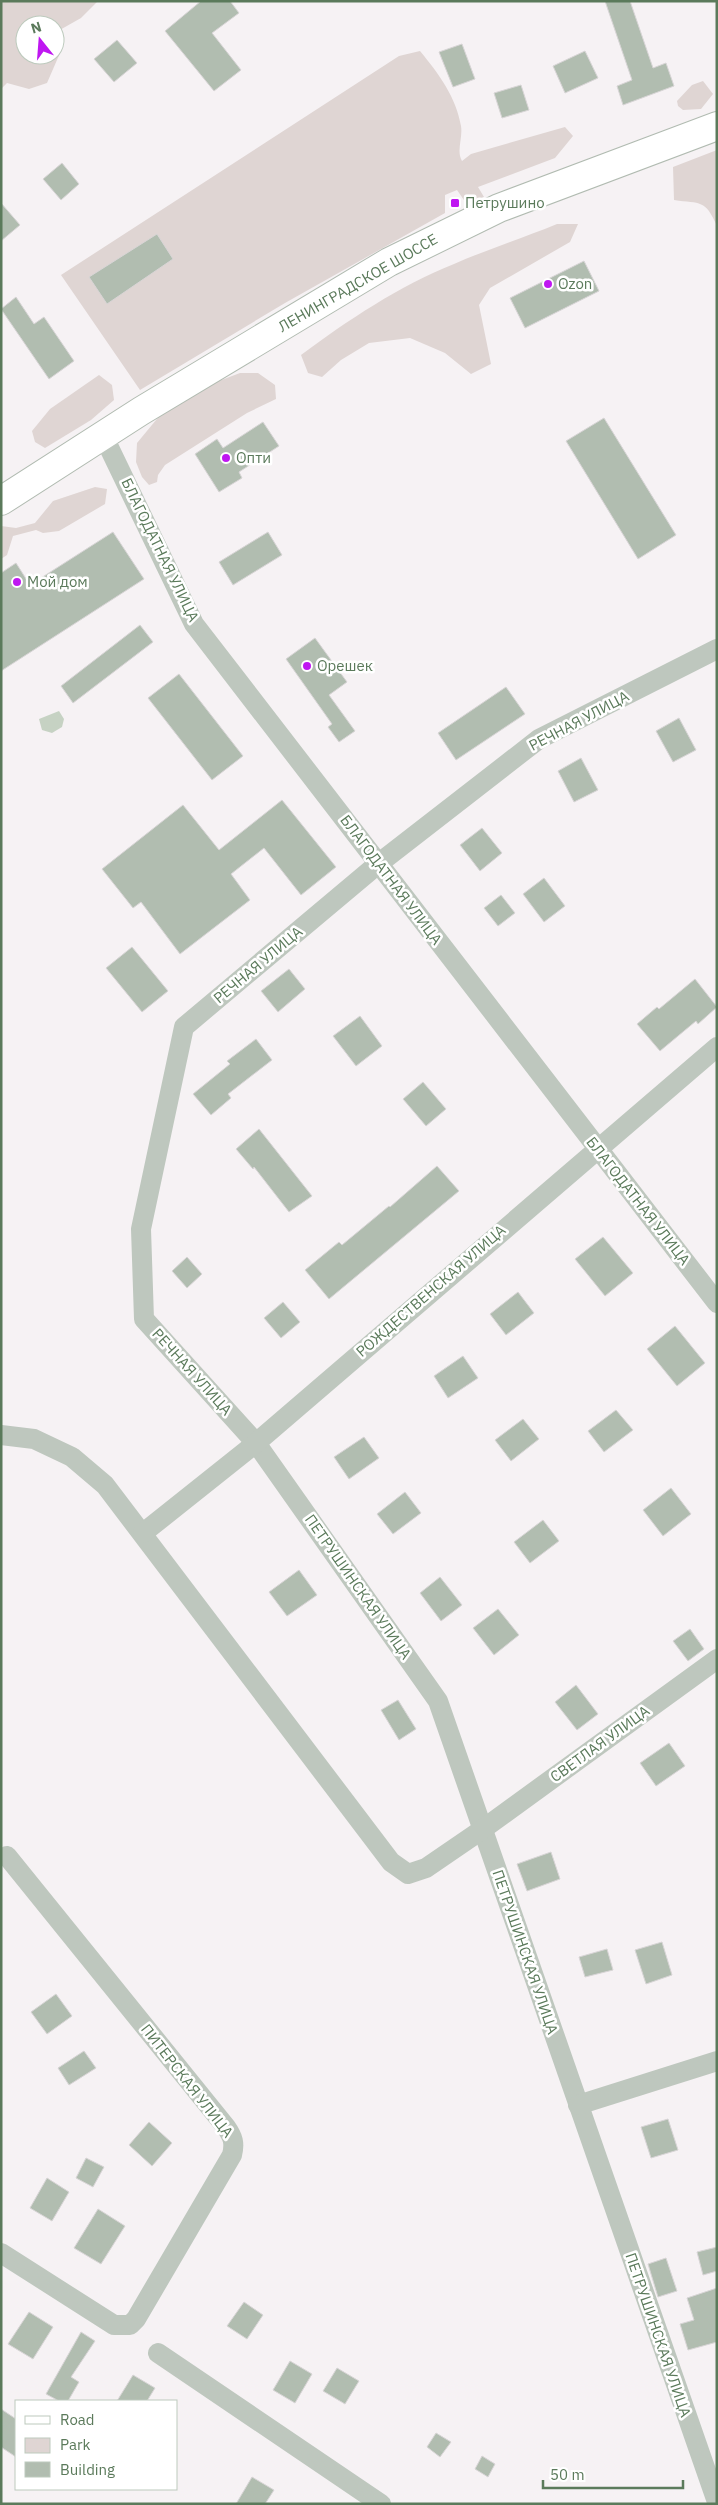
<svg xmlns="http://www.w3.org/2000/svg" width="718" height="2505" font-family="'IBM Plex Sans',sans-serif">
  <rect width="100%" height="100%" fill="#f6f2f4"/>
  <g fill="#dfd5d3">
    <path d="M1,1H98L81,18L58,31H55V25H25V55H55V49L60,53L47,83L29,89L7,83L1,89Z"/>
    <path d="M420,51C439,74 456,97 461,126C463,138 456,151 462,161L471,154L565,127L573,136L555,158L478,187L484,197L466,203L457,190L445,195V213L285,303L140,390L61,275L399,56Z"/>
    <path d="M703,81L713,94L701,109L683,110L678,106L677,101L692,85Z"/>
    <path d="M717,150V226C705,199 701,204 674,200L673,167Z"/>
    <path d="M557,224H578L570,242L490,288L479,305L491,364L471,374L445,353L410,338L369,343L341,360L322,377L308,373L301,355C348,320 399,286 454,264C488,249 523,238 557,224Z"/>
    <path d="M240,373H258L275,385L276,399L247,413L165,465L158,475L157,482L149,485L142,477L136,462L137,443L166,408L195,390Z"/>
    <path d="M99,375L112,385L114,400L91,420L45,448L35,442L32,431L50,409Z"/>
    <path d="M95,487L107,489L105,504L59,531L43,533L36,530L13,536L7,555L1,559V526L16,528L35,523L53,501Z"/>
  </g>
  <path fill="#c6d2c3" d="M59,711L64,719L62,727L52,733L42,730L39,719Z"/>
  <g fill="#b1bdb0" stroke="#d8d5d6">
    <path d="M201,1H230L239,13L212,33L241,70L214,91L165,31Z"/>
    <path d="M605,1H630L653,68L666,63L674,86L623,105L617,86L632,80Z"/>
    <path d="M117,40L137,63L114,82L94,59Z"/>
    <path d="M462,44L475,79L453,87L439,52Z"/>
    <path d="M585,51L598,78L565,93L553,66Z"/>
    <path d="M521,85L529,110L502,118L494,93Z"/>
    <path d="M62,163L79,184L61,200L43,179Z"/>
    <path d="M1,203L20,225L1,241Z"/>
    <path d="M157,234L173,259L107,304L89,277Z"/>
    <path d="M584,261L599,291L525,328L510,298Z"/>
    <path d="M16,297L34,324L44,317L74,361L49,379L1,309Z"/>
    <path d="M604,418L676,535L638,559L566,441Z"/>
    <path d="M263,422L279,446L239,472L242,478L219,492L195,454L217,439L223,448Z"/>
    <path d="M113,532L144,579L1,671V573L16,563L30,585Z"/>
    <path d="M268,532L282,555L233,585L219,562Z"/>
    <path d="M140,625L153,642L73,703L61,686Z"/>
    <path d="M315,638L347,682L329,695L355,731L339,742L328,727L332,724L286,659Z"/>
    <path d="M179,674L243,756L212,780L148,698Z"/>
    <path d="M506,687L525,714L456,760L438,733Z"/>
    <path d="M679,718L696,750L673,762L656,731Z"/>
    <path d="M581,758L598,790L574,802L558,771Z"/>
    <path d="M282,800L336,867L301,895L264,848L231,874L250,900L180,954L141,902L133,908L102,869L183,805L219,850Z"/>
    <path d="M482,828L502,853L480,871L460,845Z"/>
    <path d="M544,878L565,906L544,922L523,894Z"/>
    <path d="M501,895L515,913L498,926L484,908Z"/>
    <path d="M132,947L168,991L142,1012L106,968Z"/>
    <path d="M289,969L305,989L278,1012L261,991Z"/>
    <path d="M695,979L717,1007L698,1024L696,1021L660,1051L637,1024L657,1007L659,1009Z"/>
    <path d="M360,1016L382,1046L356,1066L333,1036Z"/>
    <path d="M256,1039L272,1060L228,1094L231,1098L211,1115L193,1094L230,1064L227,1061Z"/>
    <path d="M423,1082L446,1109L426,1126L403,1099Z"/>
    <path d="M259,1129L312,1196L289,1212L254,1167L253,1169L236,1149Z"/>
    <path d="M437,1166L459,1191L329,1299L305,1270L339,1242L342,1245L389,1206L390,1207Z"/>
    <path d="M603,1237L633,1273L605,1296L575,1259Z"/>
    <path d="M187,1257L202,1274L187,1288L172,1271Z"/>
    <path d="M518,1292L534,1313L506,1335L490,1314Z"/>
    <path d="M283,1302L300,1322L281,1338L264,1318Z"/>
    <path d="M675,1326L705,1363L677,1386L647,1349Z"/>
    <path d="M463,1356L478,1378L448,1398L434,1376Z"/>
    <path d="M616,1410L633,1430L604,1452L588,1431Z"/>
    <path d="M523,1419L539,1439L511,1461L495,1440Z"/>
    <path d="M364,1437L379,1458L349,1479L334,1457Z"/>
    <path d="M671,1488L691,1514L663,1536L643,1510Z"/>
    <path d="M405,1492L421,1513L393,1534L377,1514Z"/>
    <path d="M543,1520L559,1541L530,1563L514,1542Z"/>
    <path d="M299,1570L317,1595L287,1616L269,1592Z"/>
    <path d="M440,1577L462,1605L441,1621L420,1593Z"/>
    <path d="M498,1609L519,1635L494,1655L473,1628Z"/>
    <path d="M690,1629L704,1649L688,1661L673,1641Z"/>
    <path d="M576,1685L598,1714L577,1730L555,1702Z"/>
    <path d="M398,1700L416,1729L399,1740L381,1710Z"/>
    <path d="M669,1743L685,1766L656,1786L640,1763Z"/>
    <path d="M551,1852L560,1879L527,1891L517,1864Z"/>
    <path d="M662,1942L672,1975L646,1984L635,1950Z"/>
    <path d="M607,1949L613,1970L585,1977L579,1957Z"/>
    <path d="M56,1994L72,2016L47,2034L31,2012Z"/>
    <path d="M84,2051L96,2068L69,2085L58,2068Z"/>
    <path d="M668,2119L678,2150L651,2158L641,2127Z"/>
    <path d="M149,2122L172,2143L152,2166L129,2145Z"/>
    <path d="M86,2158L104,2167L93,2187L76,2178Z"/>
    <path d="M47,2178L69,2192L52,2221L30,2208Z"/>
    <path d="M98,2209L125,2226L101,2264L74,2248Z"/>
    <path d="M717,2247V2271L703,2275L697,2252Z"/>
    <path d="M666,2258L677,2291L658,2297L648,2264Z"/>
    <path d="M717,2288V2342L688,2350L680,2324L694,2320L687,2298Z"/>
    <path d="M244,2302L263,2315L247,2339L227,2326Z"/>
    <path d="M29,2312L53,2327L33,2359L8,2344Z"/>
    <path d="M81,2332L95,2341L71,2377L79,2382L68,2401H59L46,2394Z"/>
    <path d="M290,2361L312,2374L295,2403L273,2390Z"/>
    <path d="M337,2368L359,2381L345,2404L323,2391Z"/>
    <path d="M133,2375L155,2388L147,2401H117Z"/>
    <path d="M1,2409L16,2419V2457L1,2447Z"/>
    <path d="M436,2433L451,2442L440,2457L427,2447Z"/>
    <path d="M482,2456L495,2464L488,2477L475,2469Z"/>
    <path d="M252,2477L274,2490L265,2504H236Z"/>
  </g>
  <g fill="none" stroke-linecap="round" stroke-linejoin="round">
    <g stroke="#b1bbb1" stroke-width="30">
      <path id="primary" d="M1,501L141,411L389,262L499,208L717,126"/>
    </g>
    <g stroke="#bec7be" stroke-width="20">
      <path d="M103,435L194,624L717,1303"/>
      <path d="M717,649L539,739L378,864L184,1027L141,1229L144,1319L256,1443L438,1701L717,2502"/>
      <path d="M1,1435L34,1439L72,1457L105,1485L391,1862L408,1874L426,1868L483,1829L717,1659"/>
      <path d="M143,1533L256,1443L717,1047"/>
      <path d="M578,2105L717,2061"/>
      <path d="M1,2253L114,2325H130L136,2319L232,2155C235,2143 233,2137 226,2127L7,1856"/>
      <path d="M158,2353L381,2504"/>
    </g>
    <use href="#primary" stroke="#fff" stroke-width="28"/>
  </g>
  <g fill="#bf17f1" stroke="#fff" stroke-width="2">
    <rect x="450" y="198" width="10" height="10" rx="2.5"/>
    <circle cx="548" cy="284" r="5"/>
    <circle cx="226" cy="458" r="5"/>
    <circle cx="17" cy="582" r="5"/>
    <circle cx="307" cy="666" r="5"/>
  </g>
  <g text-anchor="middle" stroke-width="5" stroke-linejoin="round" paint-order="stroke">
    <g font-size="15" fill="#5b7a5b" stroke="#fff" text-anchor="start">
      <text x="465" y="208">Петрушино</text>
      <text x="558" y="289">Ozon</text>
      <text x="236" y="463">Опти</text>
      <text x="27" y="587">Мой дом</text>
      <text x="317" y="671">Орешек</text>
    </g>
    <g font-size="15" fill="#5b7a5b" stroke="#fff">
      <text transform="translate(358 283) rotate(-30)" y="5">ЛЕНИНГРАДСКОЕ ШОССЕ</text>
      <text transform="translate(160 550) rotate(64)" y="5">БЛАГОДАТНАЯ УЛИЦА</text>
      <text transform="translate(579 721) rotate(-28)" y="5">РЕЧНАЯ УЛИЦА</text>
      <text transform="translate(391 880) rotate(53)" y="5">БЛАГОДАТНАЯ УЛИЦА</text>
      <text transform="translate(258 965) rotate(-40)" y="5">РЕЧНАЯ УЛИЦА</text>
      <text transform="translate(638 1201) rotate(52)" y="5">БЛАГОДАТНАЯ УЛИЦА</text>
      <text transform="translate(431 1291) rotate(-41)" y="5">РОЖДЕСТВЕНСКАЯ УЛИЦА</text>
      <text transform="translate(192 1372) rotate(48)" y="5">РЕЧНАЯ УЛИЦА</text>
      <text transform="translate(358 1587) rotate(55)" y="5">ПЕТРУШИНСКАЯ УЛИЦА</text>
      <text transform="translate(600 1744) rotate(-36)" y="5">СВЕТЛАЯ УЛИЦА</text>
      <text transform="translate(525 1952) rotate(71)" y="5">ПЕТРУШИНСКАЯ УЛИЦА</text>
      <text transform="translate(187 2081) rotate(52)" y="5">ПИТЕРСКАЯ УЛИЦА</text>
      <text transform="translate(658 2335) rotate(71)" y="5">ПЕТРУШИНСКАЯ УЛИЦА</text>
    </g>
  </g>
  <rect width="718" height="2505" fill="none" stroke="#5b7a5b" stroke-width="5"/>
  <rect x="15" y="2400" width="162" height="90" fill="#ffffff" stroke="#bdcabd"/>
  <rect x="25" y="2416" width="25" height="8" fill="#ffffff" stroke="#bdcabd"/>
  <text x="60" y="2425" font-size="15" fill="#5b7a5b">Road</text>
  <rect x="25" y="2438" width="25" height="15" fill="#dfd5d3" stroke="#bdcabd"/>
  <text x="60" y="2450" font-size="15" fill="#5b7a5b">Park</text>
  <rect x="25" y="2462" width="25" height="15" fill="#b1bdb0" stroke="#bdcabd"/>
  <text x="60" y="2475" font-size="15" fill="#5b7a5b">Building</text>
  <g transform="translate(40 40) rotate(343)"><circle r="24" fill="#ffffff" stroke="#bdcabd"/>
  <path d="M0-4L9 19L0 12L-9 19Z" fill="#bf17f1"/>
  <text y="-8" font-size="14" font-weight="bold" text-anchor="middle" fill="#5b7a5b">N</text>
  </g>
  <path d="M543 2480v8h140v-8" fill="none" stroke="#5b7a5b" stroke-width="2.5"/>
  <text x="550" y="2480" font-size="15" fill="#5b7a5b" stroke="#ffffff" stroke-width="4" paint-order="stroke">50 m</text>
</svg>
